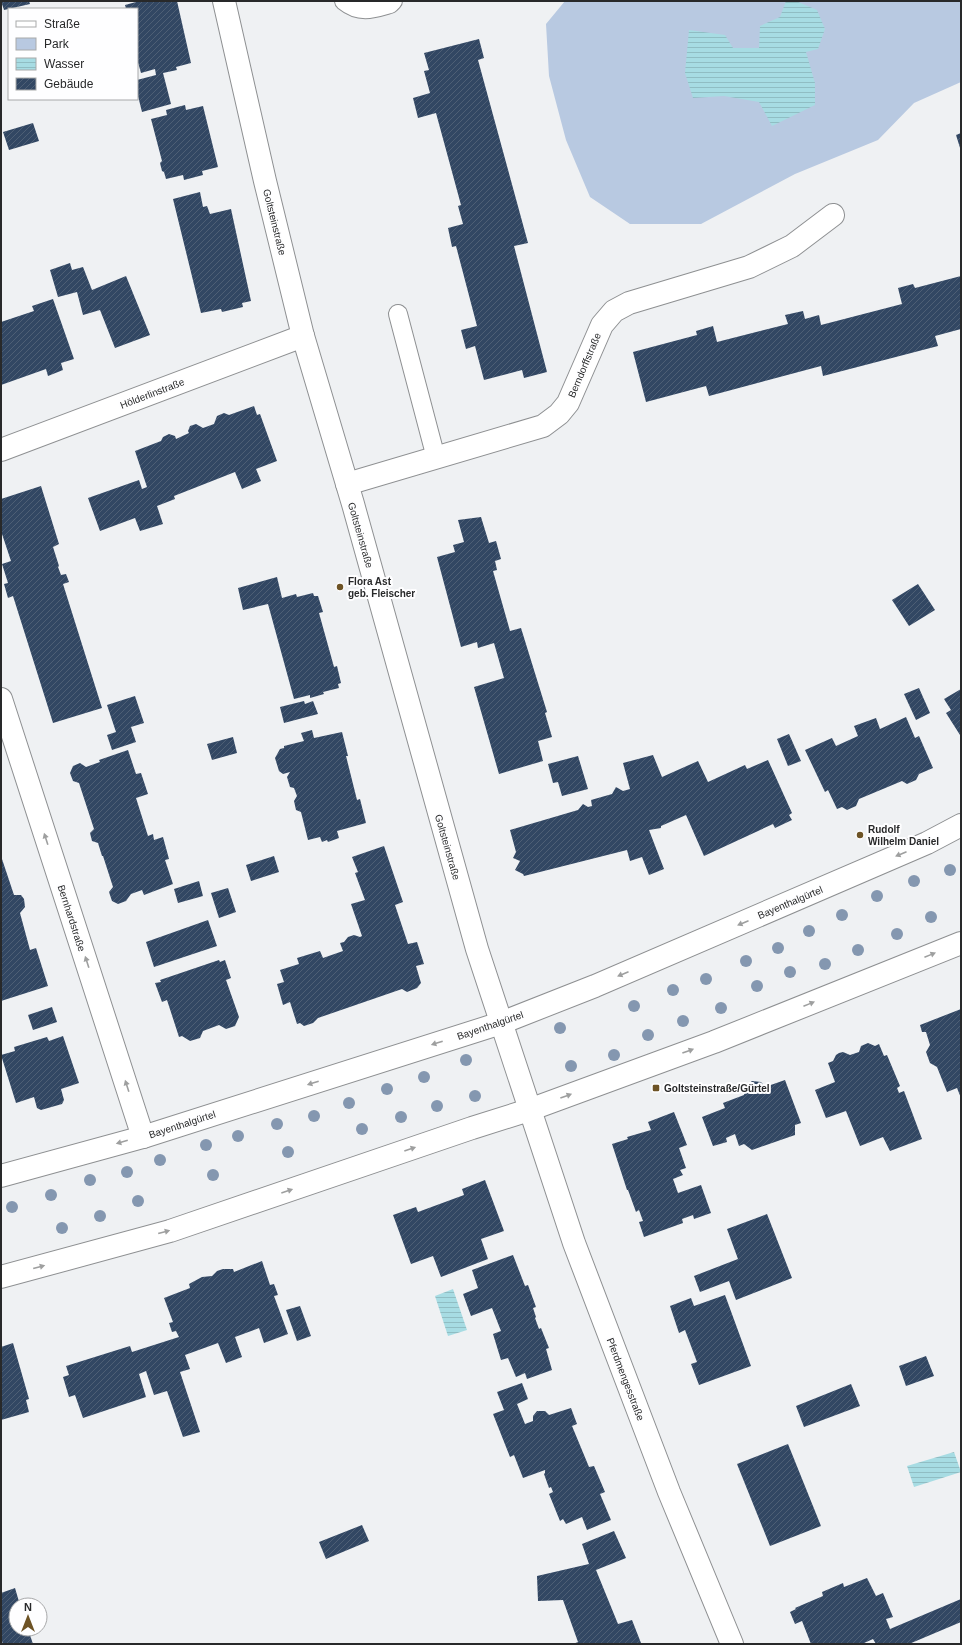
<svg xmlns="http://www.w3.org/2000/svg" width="962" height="1645" font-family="Helvetica,sans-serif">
  <defs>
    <pattern id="water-rules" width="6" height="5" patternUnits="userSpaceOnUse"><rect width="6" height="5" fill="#a7dce3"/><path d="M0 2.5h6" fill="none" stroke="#90bdc3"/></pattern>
    <pattern id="building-hatch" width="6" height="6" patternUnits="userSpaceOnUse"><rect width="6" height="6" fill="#324763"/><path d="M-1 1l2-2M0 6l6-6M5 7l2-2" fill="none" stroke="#4e5f75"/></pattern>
  </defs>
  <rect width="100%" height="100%" fill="#eff1f3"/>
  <path fill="#b8c9e1" d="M565,1H961V82L914,103L878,140L795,174L701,224H630L590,197L566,140L549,76L546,24Z"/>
  <g fill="url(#water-rules)">
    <path d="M786,1H796L817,10L825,29L818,49L806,52L815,83V105L772,126L759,102L724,96L693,98L685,73L689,30L725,35L733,48H759L760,26L780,17Z"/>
    <path d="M453,1289L467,1330L448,1336L435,1296Z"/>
    <path d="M954,1452L961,1472L914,1487L907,1466Z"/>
  </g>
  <g fill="url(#building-hatch)">
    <path d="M1,1H29L30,4L4,10Z"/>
    <path d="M135,1H177L191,63L176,67L177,70L163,73L171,104L142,112L137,92V80L156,75L155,69L141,73L137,59V9H126L125,5L136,2Z"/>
    <path d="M479,39L484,58L478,60L528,243L514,246L547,372L524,378L522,370L484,380L475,346L466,349L461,330L477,326L456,246L452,247L448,228L463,224L458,206L461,205L436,113L418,118L413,98L430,93L424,71L429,70L424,53Z"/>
    <path d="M185,105L186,110L203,106L218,167L202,171L203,175L184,180L183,175L166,179L164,172L162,171L160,163L162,161L151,119L167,115L166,110Z"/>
    <path d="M33,123L39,141L9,150L3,132Z"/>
    <path d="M961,133V151L956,135Z"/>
    <path d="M200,192L203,207L207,206L210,214L231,209L251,301L242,303L243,307L222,312L221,309L201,313L173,199Z"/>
    <path d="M70,263L72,270L83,267L92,290L126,276L150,335L115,348L100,310L83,315L77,292L58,297L50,270Z"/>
    <path d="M961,276V329L935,336L938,346L823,376L821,366L709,396L706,386L646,402L633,352L697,335L696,331L713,326L717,342L788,324L785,315L803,311L805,319L819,315L821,325L902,304L898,288L913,284L915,288Z"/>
    <path d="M53,299L74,359L61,363L63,370L48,376L46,369L1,385V322L34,311L32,306Z"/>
    <path d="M254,406L257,415L260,414L277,461L256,469L261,481L242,489L235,472L174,496L175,499L157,506L163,524L140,531L135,518L100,531L88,498L139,480L142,489L147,487L135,451L161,441L163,437L169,434L175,436L176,439L189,433L188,431L190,426L196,424L203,428L214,424L217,416L224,413L229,415Z"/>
    <path d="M41,486L59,544L53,547L59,566L58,567L61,575L66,574L69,582L63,584L102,708L53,723L13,596L8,598L4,584L8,583L2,564L11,561L1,531V499Z"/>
    <path d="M481,517L489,543L496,541L501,559L495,561L497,570L493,571L510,631L521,628L547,712L545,713L552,737L538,741L543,761L499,774L474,687L504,678L494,643L478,648L477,642L461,647L437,557L455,552L453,545L464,542L458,520Z"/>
    <path d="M277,577L282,598L296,594L297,597L313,593L314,596H318L323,612L319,613L334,667L337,666L341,683L338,684L339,688L323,692L324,694L310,698V695L294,699L268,604L243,610L238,588Z"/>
    <path d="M918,584L935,610L909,626L892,600Z"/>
    <path d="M919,688L930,713L916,720L904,694Z"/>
    <path d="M961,689V734L960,735L946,713L951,710L944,699Z"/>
    <path d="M135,696L144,723L131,727L136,742L112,750L107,735L116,732L107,705Z"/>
    <path d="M304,701L305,704L313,701L318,714L284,723L280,707Z"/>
    <path d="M906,717L915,738L919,736L933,768L919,774L916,780L907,784L902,781L859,799L856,806L847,810L842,807L837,809L828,790L825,792L805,750L832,738L836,746L858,736L854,726L876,718L880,729Z"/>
    <path d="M312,730L314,738L342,732L348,756H346L357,800L360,799L366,823L337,831L339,838L328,842L327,840L322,842L320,837L308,840L301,812L296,810L294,801L297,796L294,788L290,787L287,777L290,772L283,774L279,771L275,758L280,749L284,748V746L304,741L301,733Z"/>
    <path d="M789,734L801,761L788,766L777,739Z"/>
    <path d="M233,737L237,753L212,760L207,744Z"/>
    <path d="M128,750L136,774L141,773L148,794L136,798L148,836L153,834L154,840L163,837L169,859L165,860L173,884L144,895L142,890L131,894L126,901L118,904L112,901L109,892L113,887L103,856H102L98,843L92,841L90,833L94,829L79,783L73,781L70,773L73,766L80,763L86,767L100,762L99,760Z"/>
    <path d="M653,755L662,777L698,761L708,782L745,765L747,769L768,760L792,813L789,815L792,820L775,828L773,824L704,856L686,815L661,826V828L649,830L664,869L649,875L642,857L630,861L627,850L524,876L523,874L515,870L520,861L513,858L516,852L510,830L578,810L583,804L588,807L592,806L591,800L612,794L616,787L623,791L630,789L623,763Z"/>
    <path d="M578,756L588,789L562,796L558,782L553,783L548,764Z"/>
    <path d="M384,846L403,902L395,905L408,944L417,942L424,964L416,966L421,983L417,988L407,992L402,989L318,1018L313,1023L304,1026L300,1023L297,1024L290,1002L283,1005L277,984L284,982L280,970L299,964L297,958L320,951L323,958L343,951L340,943L344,942L348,937L354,935L360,937L362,936L351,904L365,900L355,873L358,872L352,857Z"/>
    <path d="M1,856L14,895H21L24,899L25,907L20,913L30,950L36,948L48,986L1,1001Z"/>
    <path d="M274,856L279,872L251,881L246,865Z"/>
    <path d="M199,881L203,896L178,903L174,889Z"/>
    <path d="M228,888L236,912L219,918L211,893Z"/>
    <path d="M208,920L217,946L154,967L146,942Z"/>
    <path d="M219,960L220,962L225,960L231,978L226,980L239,1017L235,1026L226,1029L219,1025L203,1031L200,1038L190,1041L182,1036L179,1037L167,1000L162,1002L155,983L161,982L160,980Z"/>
    <path d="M52,1007L57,1022L33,1030L28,1015Z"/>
    <path d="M961,1009V1098L957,1088L947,1092L937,1067L930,1063L926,1052L930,1045L926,1032H922L920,1025Z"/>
    <path d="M63,1036L79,1083L61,1089L64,1100L62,1104L41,1110L37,1108L34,1097L16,1103L1,1055L15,1051L14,1047L47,1037L49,1041Z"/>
    <path d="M868,1043L875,1046L879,1044L884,1056L887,1055L900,1086L897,1088L899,1093L904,1091L922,1139L890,1151L883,1137L860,1146L846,1111L826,1118L815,1090L835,1082L828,1063L833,1061L836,1055L839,1053L843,1052L850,1055L859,1052L861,1046Z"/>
    <path d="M785,1080L801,1123L795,1125V1135L752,1150L744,1144L739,1146L735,1134L726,1138L727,1142L713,1146L702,1117L725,1108L723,1103L744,1095L746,1086L752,1081L761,1082L765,1087Z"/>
    <path d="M674,1112L687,1145L679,1148L686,1168L680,1170L683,1175L673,1179L678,1193L701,1185L711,1213L694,1219L693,1215L682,1219L683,1223L644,1237L639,1222L643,1221L639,1210L636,1212L628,1190H627L612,1144L628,1139L627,1137L651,1130L648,1122Z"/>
    <path d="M485,1180L504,1231L481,1239L488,1259L441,1277L433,1256L411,1264L393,1215L416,1207L418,1212L464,1195L462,1189Z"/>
    <path d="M767,1214L792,1278L736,1300L729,1281L700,1292L694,1276L738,1259L727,1229Z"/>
    <path d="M513,1255L525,1286L528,1285L536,1307L533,1308L536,1317L535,1318L539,1329L541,1328L549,1348L546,1349L552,1370L527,1379L525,1373L516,1377L508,1358L501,1360L493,1334L501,1331L492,1308L471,1316L463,1294L478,1288L472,1270Z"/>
    <path d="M262,1261L270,1285L274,1284L278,1295L274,1296L288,1334L264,1343L259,1328L235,1337L242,1357L226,1363L218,1343L185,1355L190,1369L180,1372L200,1432L183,1437L167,1391L154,1395L146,1371L139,1374L146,1397L83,1418L75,1395L69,1397L63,1377L69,1375L66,1366L130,1346L132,1352L179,1337L176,1331L172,1332L169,1323L173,1322L164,1298L190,1288L189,1284L202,1277L212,1276L217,1271L223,1269H233L234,1272Z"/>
    <path d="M725,1295L751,1366L699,1385L691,1364L697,1362L685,1330L679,1333L670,1306L691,1298L694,1306Z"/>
    <path d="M300,1306L311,1336L297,1341L286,1310Z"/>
    <path d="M13,1343L29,1399L26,1400L29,1412L1,1420V1347Z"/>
    <path d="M926,1356L934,1376L906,1386L899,1366Z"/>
    <path d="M522,1383L528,1399L517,1404L525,1424L533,1421V1416L537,1411H545L549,1415L571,1408L577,1424L572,1426L589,1467L594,1466L605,1492L600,1494L611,1520L587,1530L582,1517L566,1524L563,1519L560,1521L549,1494L553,1492L551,1487L549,1488L544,1474L545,1473V1470L523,1478L514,1455L510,1457L493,1414L504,1410L497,1392Z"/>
    <path d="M851,1384L860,1406L804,1427L796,1406Z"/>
    <path d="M788,1444L821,1526L770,1546L737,1464Z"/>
    <path d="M362,1525L369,1541L326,1559L319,1542Z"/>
    <path d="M614,1531L626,1558L596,1570L618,1624L632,1620L641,1643L573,1644L578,1642L563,1600L538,1601L537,1576L589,1564L582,1544Z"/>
    <path d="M867,1578L876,1596L883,1593L893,1617L886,1619L890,1629L961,1599V1622L909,1644H876L873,1639L862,1644H811L802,1621L795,1624L790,1612L796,1609L795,1608L823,1596L822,1592L843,1583L844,1587Z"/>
    <path d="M15,1588L20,1605H16V1629H28L33,1644H3L1,1639V1593Z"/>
  </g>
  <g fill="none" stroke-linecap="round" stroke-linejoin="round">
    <g stroke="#8e9092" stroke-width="20">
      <g id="service">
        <path d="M344,1C360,14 373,9 390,4L393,1"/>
        <path d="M398,314L436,458"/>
      </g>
    </g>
    <g stroke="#8e9092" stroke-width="24">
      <g id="minor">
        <path d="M224,1L265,181L303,336L353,504L477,949L574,1243L669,1492L732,1644"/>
        <path d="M1,450L303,336"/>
        <path d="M347,484L543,426L559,414L568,403L602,325L614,311L629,303L749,267L792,246L833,215"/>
        <path d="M1,699L143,1137"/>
      </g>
    </g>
    <g stroke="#8e9092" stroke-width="24">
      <g id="secondary">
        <path d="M1,1176L143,1137L501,1023L595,986L927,843L961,825"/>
        <path d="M1,1277L170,1231L472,1128L529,1110L714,1042L961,943"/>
      </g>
    </g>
    <use href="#service" stroke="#fff" stroke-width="18"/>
    <use href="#minor" stroke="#fff" stroke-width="22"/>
    <use href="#secondary" stroke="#fff" stroke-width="22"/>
  </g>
  <g fill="#8497b0">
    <circle cx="950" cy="870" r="6"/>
    <circle cx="914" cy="881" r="6"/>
    <circle cx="877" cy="896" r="6"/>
    <circle cx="842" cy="915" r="6"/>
    <circle cx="931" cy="917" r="6"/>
    <circle cx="809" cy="931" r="6"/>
    <circle cx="897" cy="934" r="6"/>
    <circle cx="778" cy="948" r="6"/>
    <circle cx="858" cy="950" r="6"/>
    <circle cx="746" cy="961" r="6"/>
    <circle cx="825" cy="964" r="6"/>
    <circle cx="790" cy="972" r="6"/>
    <circle cx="706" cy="979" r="6"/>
    <circle cx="757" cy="986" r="6"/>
    <circle cx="673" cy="990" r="6"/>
    <circle cx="634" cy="1006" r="6"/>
    <circle cx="721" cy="1008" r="6"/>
    <circle cx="683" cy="1021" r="6"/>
    <circle cx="560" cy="1028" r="6"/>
    <circle cx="648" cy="1035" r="6"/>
    <circle cx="614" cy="1055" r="6"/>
    <circle cx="466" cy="1060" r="6"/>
    <circle cx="571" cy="1066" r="6"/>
    <circle cx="424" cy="1077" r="6"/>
    <circle cx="387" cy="1089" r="6"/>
    <circle cx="475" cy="1096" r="6"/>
    <circle cx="349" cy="1103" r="6"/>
    <circle cx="437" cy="1106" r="6"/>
    <circle cx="314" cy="1116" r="6"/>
    <circle cx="401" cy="1117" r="6"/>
    <circle cx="277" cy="1124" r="6"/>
    <circle cx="362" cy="1129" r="6"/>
    <circle cx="238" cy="1136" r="6"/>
    <circle cx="206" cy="1145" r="6"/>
    <circle cx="288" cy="1152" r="6"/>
    <circle cx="160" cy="1160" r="6"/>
    <circle cx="127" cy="1172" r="6"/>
    <circle cx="213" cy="1175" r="6"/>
    <circle cx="90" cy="1180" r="6"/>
    <circle cx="51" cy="1195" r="6"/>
    <circle cx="138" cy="1201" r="6"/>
    <circle cx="12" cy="1207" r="6"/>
    <circle cx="100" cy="1216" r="6"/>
    <circle cx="62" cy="1228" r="6"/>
  </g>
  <defs><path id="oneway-solid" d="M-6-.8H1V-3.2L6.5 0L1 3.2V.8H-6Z"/></defs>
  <g fill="#9e9f9f">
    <use href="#oneway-solid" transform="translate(46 839) rotate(-108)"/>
    <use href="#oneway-solid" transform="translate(901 854) rotate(157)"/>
    <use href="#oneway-solid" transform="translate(743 923) rotate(157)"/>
    <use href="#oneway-solid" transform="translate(930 955) rotate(-22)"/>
    <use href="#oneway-solid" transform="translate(87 962) rotate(-108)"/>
    <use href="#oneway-solid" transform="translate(623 974) rotate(157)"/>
    <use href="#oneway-solid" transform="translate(809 1004) rotate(-22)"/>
    <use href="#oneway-solid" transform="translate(437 1043) rotate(162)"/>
    <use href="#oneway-solid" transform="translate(688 1051) rotate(-20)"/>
    <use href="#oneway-solid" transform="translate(313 1083) rotate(162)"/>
    <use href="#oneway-solid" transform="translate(127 1086) rotate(-108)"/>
    <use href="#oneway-solid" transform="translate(566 1096) rotate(-20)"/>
    <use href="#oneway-solid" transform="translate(122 1142) rotate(164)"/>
    <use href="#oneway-solid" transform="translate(410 1149) rotate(-19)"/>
    <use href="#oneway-solid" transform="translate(287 1191) rotate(-19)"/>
    <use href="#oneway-solid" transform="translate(164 1232) rotate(-15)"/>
    <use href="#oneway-solid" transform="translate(39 1267) rotate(-15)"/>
  </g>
  <g fill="#6d5325" stroke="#fefeff" stroke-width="1.5">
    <circle cx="340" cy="587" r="4"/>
    <circle cx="860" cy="835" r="4"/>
    <rect x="652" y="1084" width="8" height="8" rx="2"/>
  </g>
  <g text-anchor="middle" stroke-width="4" stroke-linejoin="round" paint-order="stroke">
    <g font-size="10" fill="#28292a" stroke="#fefeff">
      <text transform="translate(275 222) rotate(76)" y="4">Goltsteinstraße</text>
      <text transform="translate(584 365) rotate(-67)" y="4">Berndorffstraße</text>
      <text transform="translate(152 393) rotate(-21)" y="4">Hölderlinstraße</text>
      <text transform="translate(361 535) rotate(74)" y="4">Goltsteinstraße</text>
      <text transform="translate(448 847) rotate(74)" y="4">Goltsteinstraße</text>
      <text transform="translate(790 902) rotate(-23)" y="4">Bayenthalgürtel</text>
      <text transform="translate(72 918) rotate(72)" y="4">Bernhardstraße</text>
      <text transform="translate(490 1025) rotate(-19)" y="4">Bayenthalgürtel</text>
      <text transform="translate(182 1124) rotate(-18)" y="4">Bayenthalgürtel</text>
      <text transform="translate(626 1379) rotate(69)" y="4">Pferdmengesstraße</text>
    </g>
    <g font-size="10" font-weight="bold" fill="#28292a" stroke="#fefeff" text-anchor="start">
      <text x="348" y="585">Flora Ast<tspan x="348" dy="12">geb. Fleischer</tspan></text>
      <text x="868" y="833">Rudolf<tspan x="868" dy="12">Wilhelm Daniel</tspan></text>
      <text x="664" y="1092">Goltsteinstraße/Gürtel</text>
    </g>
  </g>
  <rect width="962" height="1645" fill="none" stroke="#28292a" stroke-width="4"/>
  <rect x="8" y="8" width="130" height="92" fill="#fefeff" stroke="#a8a9aa"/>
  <rect x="16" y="21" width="20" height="6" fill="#ffffff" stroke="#a8a9aa"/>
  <text x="44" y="28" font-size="12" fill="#28292a">Straße</text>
  <rect x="16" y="38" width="20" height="12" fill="#b8c9e1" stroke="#a8a9aa"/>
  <text x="44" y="48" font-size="12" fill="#28292a">Park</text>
  <rect x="16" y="58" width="20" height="12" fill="url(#water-rules)" stroke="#a8a9aa"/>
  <text x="44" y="68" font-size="12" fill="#28292a">Wasser</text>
  <rect x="16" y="78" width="20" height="12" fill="url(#building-hatch)" stroke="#a8a9aa"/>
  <text x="44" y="88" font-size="12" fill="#28292a">Gebäude</text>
  <g transform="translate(28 1617)"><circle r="19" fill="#fefeff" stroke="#a8a9aa"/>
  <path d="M0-3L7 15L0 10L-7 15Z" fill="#6d5325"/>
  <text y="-6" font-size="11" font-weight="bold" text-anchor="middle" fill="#28292a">N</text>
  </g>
</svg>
